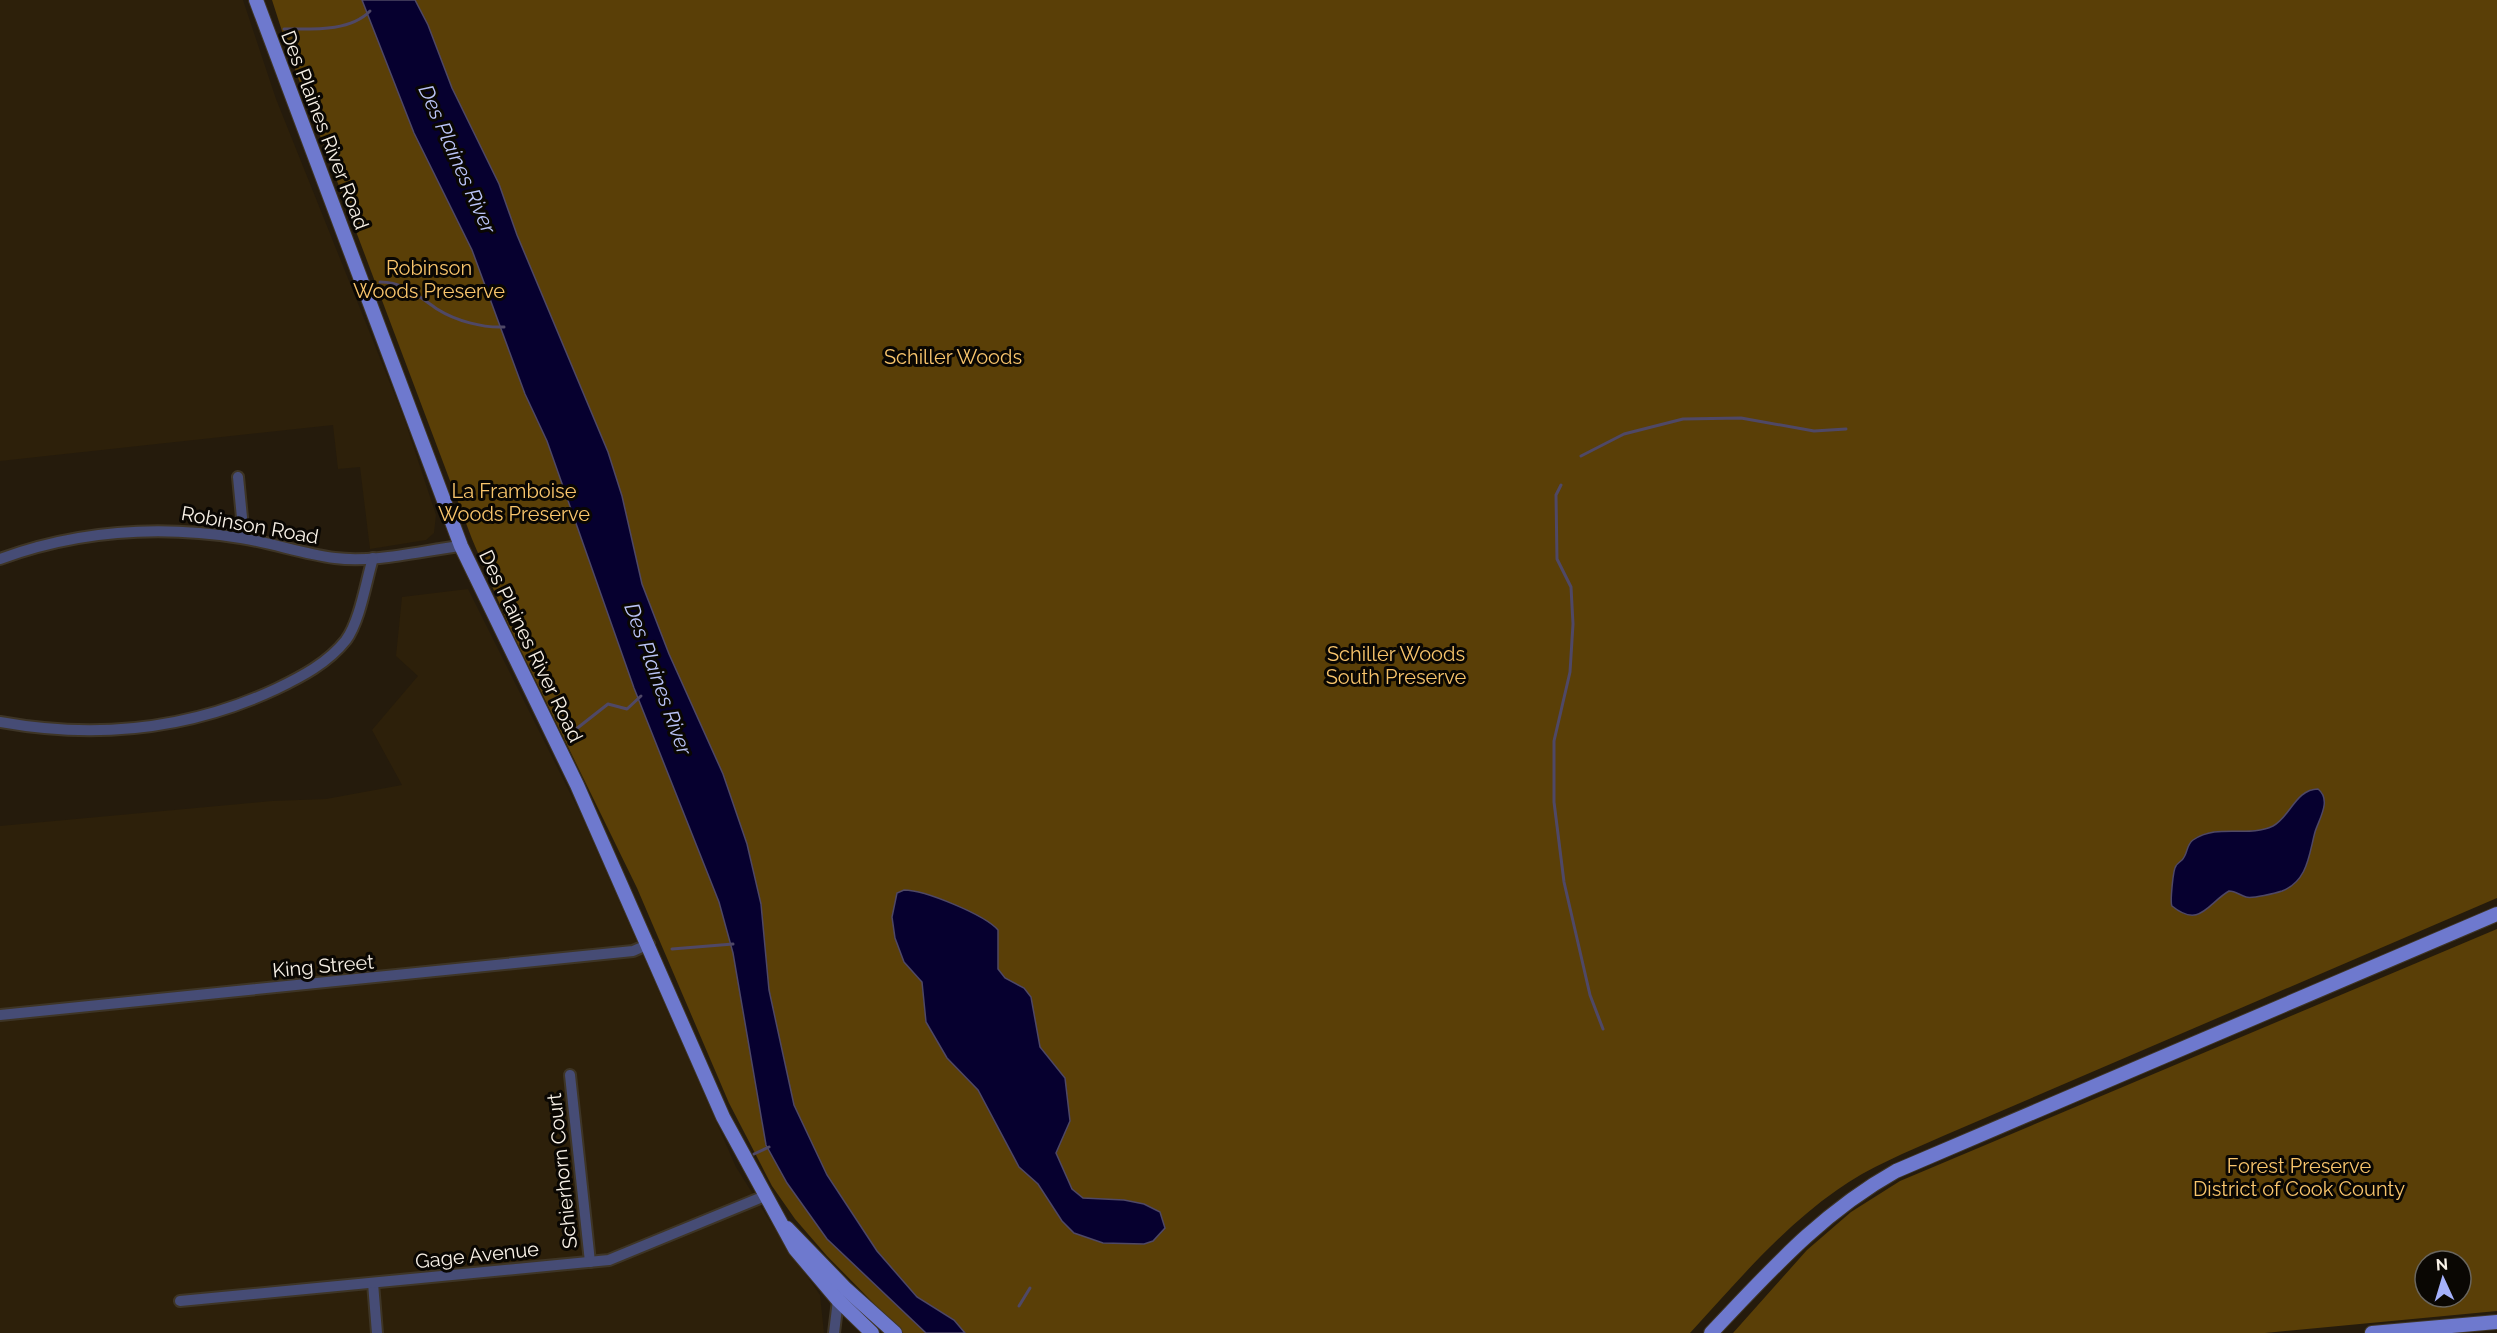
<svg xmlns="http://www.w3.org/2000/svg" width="2497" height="1333" font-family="Raleway,sans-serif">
  <rect width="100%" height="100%" fill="#251b0c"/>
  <g fill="#2d200a">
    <path d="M0,0H243L276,99L404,418L436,515L434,533L426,540L370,549L360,467L338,469L333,425L0,461Z"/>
    <path d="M468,589L581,815L736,1167L781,1239L820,1295L824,1333H0V826L272,801L326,799L402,785L372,730L418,676L396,656L402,597Z"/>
  </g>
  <g fill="#5a3f07" fill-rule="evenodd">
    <path d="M272,0H362L414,133L472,250L525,394L547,441L634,688L719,902L733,953L766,1145L787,1183L827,1239L926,1333H903L827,1256L795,1219L772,1186L729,1103L637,888L509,626L472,539L291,59Z"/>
    <path d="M415,0H2497V898L1943,1136C1907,1152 1869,1167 1837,1190C1781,1229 1736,1283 1690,1333H965L954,1320L917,1297L877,1251L827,1175L794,1105L769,990L761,904L747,844L723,774L669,654L642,584L608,452L517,235L499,184L452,88L428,25Z"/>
    <path d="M2497,929V1311L2265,1333H1733L1807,1250L1851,1212L1900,1181ZM2425,1261H2461V1297H2425Z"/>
  </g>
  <g fill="#06002f" stroke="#4f4866" stroke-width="1.5">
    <path d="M362,0H415L428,25L452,88L499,184L517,235L608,452L622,496L642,584L669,654L723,774L747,844L761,904L769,990L794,1105L827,1175L877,1251L917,1297L954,1320L965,1333H926L827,1239L787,1183L766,1145L733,953L719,902L634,688L547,441L525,394L472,250L414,133Z"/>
    <path d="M2318,789C2332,800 2319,819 2315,832C2309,854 2308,881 2282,891C2276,893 2252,899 2246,897C2239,895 2236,891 2229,891C2208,903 2200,929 2172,906C2170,903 2173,869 2176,866C2176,865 2182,860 2182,860C2188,854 2186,845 2193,840C2218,823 2248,838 2273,826C2290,817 2296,789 2318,789Z"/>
    <path d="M904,890C925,890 985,915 998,930V969L1005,978L1024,988L1031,997L1040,1047L1065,1078L1070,1121L1056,1153L1072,1189L1083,1198L1124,1200L1144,1204L1160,1212L1165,1228L1153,1241L1144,1244L1103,1243L1074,1233L1062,1221L1038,1184L1019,1167L978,1090L947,1058L926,1022L922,982L904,962L895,938L892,917L897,893Z"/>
  </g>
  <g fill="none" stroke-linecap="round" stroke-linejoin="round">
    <g stroke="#4f4866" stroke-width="3">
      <path d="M284,29C311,29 350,32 370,11"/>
      <path d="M380,282C404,282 418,296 437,309C456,321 483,328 504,327"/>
      <path d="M1581,456L1624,434L1683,419L1741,418L1814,431L1846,429"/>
      <path d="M1561,485L1556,495L1557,559L1571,587L1573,624L1570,672L1554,741V802L1564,882L1590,995L1603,1029"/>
      <path d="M566,737L608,704L627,709L641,696"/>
      <path d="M672,949L733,944"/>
      <path d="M754,1154L769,1147"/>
      <path d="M1019,1306L1030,1288"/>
    </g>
    <g stroke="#3e3526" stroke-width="14">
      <g id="minor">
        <path d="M238,477L244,538"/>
        <path d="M0,559C79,530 159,525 241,538C273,543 303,554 335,558C375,563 420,551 461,546"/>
        <path d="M0,722C94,739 188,730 276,689C301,677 328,663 346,640C360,621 366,581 373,558"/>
        <path d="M0,1015L633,951L649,944"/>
        <path d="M570,1075L590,1262"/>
        <path d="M373,1283L377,1333"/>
        <path d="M180,1301L609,1260L765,1196"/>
        <path d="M834,1333L838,1300"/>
      </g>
    </g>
    <g stroke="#3e3526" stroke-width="16">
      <g id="major">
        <path d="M256,0L461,546L577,785L723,1117L795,1249L838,1300L872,1333"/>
        <path d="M787,1228L846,1289L895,1333"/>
        <path d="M1711,1333C1770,1271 1821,1213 1896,1171L2497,914"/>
        <path d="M2372,1333L2497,1322"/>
      </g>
    </g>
    <use href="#minor" stroke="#464c75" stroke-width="10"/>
    <use href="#major" stroke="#6e79ce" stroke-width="14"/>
  </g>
  <g text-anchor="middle" stroke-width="6" stroke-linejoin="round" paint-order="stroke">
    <g font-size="20" fill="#f8f1e7" stroke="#0a0703">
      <text transform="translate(325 130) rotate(69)" y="7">Des Plaines River Road</text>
      <text transform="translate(250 525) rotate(10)" y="7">Robinson Road</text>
      <text transform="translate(531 646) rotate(64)" y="7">Des Plaines River Road</text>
      <text transform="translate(323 966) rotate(-5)" y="7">King Street</text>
      <text transform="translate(562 1171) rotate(-96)" y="7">Schierhorn Court</text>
      <text transform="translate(477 1255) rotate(-6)" y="7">Gage Avenue</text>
    </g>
    <g font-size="20" fill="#f9c56c" stroke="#0a0703">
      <text x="429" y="275">Robinson<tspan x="429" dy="23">Woods Preserve</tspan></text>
      <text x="953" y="364">Schiller Woods</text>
      <text x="514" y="498">La Framboise<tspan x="514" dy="23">Woods Preserve</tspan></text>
      <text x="1396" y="661">Schiller Woods<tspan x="1396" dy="23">South Preserve</tspan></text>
      <text x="2299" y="1173">Forest Preserve<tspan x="2299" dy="23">District of Cook County</tspan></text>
    </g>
    <g font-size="21" font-style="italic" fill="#bbc4f8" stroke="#0a0703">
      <text transform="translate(457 159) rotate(66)" y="7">Des Plaines River</text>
      <text transform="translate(658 679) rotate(70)" y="7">Des Plaines River</text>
    </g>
  </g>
  <g transform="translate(2443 1279) rotate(356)"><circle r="28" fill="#0a0703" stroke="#69655e" stroke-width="1.5"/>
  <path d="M0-4.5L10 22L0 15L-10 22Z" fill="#a5b1fc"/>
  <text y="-9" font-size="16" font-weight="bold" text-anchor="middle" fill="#f8f1e7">N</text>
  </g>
</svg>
